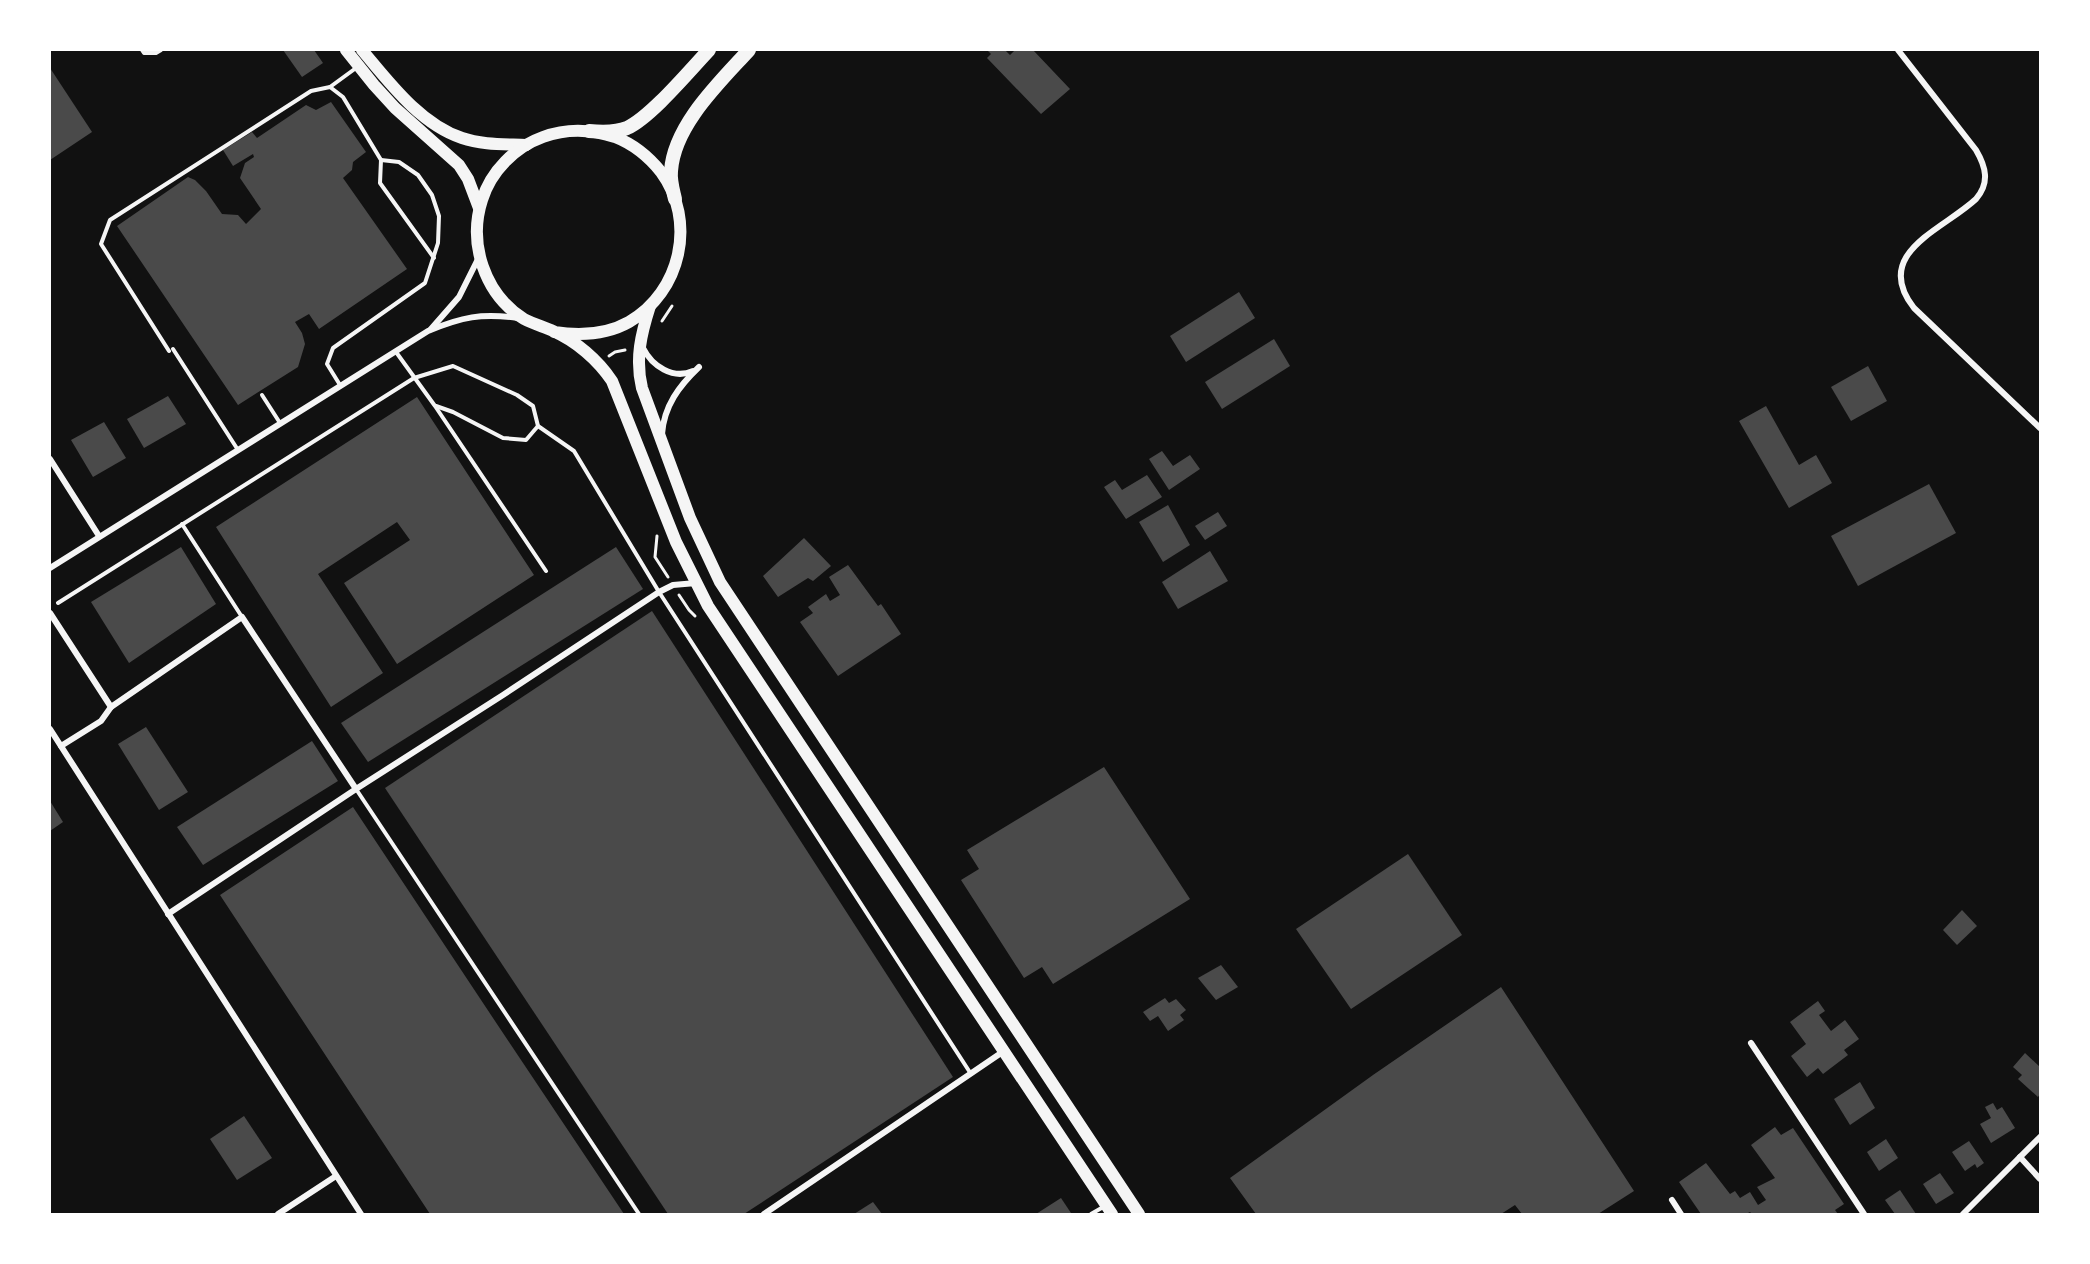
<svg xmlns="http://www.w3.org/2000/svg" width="2090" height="1264" font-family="'Alegreya Sans',sans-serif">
  <rect width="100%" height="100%" fill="#111"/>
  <g fill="#4a4a4a">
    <path d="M283,50H314L323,63L302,77Z"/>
    <path d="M987,50H1005L1010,55L1015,50H1033L1070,89L1041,114L987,58L991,54Z"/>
    <path d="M50,68L92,132L50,160Z"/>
    <path d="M331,102L366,152L353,162L352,170L343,178L407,269L319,329L309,314L295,322L302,333L305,344L298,367L238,405L117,226L188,177L195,180L206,191L222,214L238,215L246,224L261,209L240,178L245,163L254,157L253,154L233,166L223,150L252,132L257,138L306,105L316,110Z"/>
    <path d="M1239,292L1255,318L1186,362L1170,336Z"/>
    <path d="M1274,339L1290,366L1222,409L1205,382Z"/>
    <path d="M1868,366L1887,401L1851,421L1831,387Z"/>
    <path d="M168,396L186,424L144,448L127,419Z"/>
    <path d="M417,397L534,575L397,664L344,583L410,540L397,522L318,574L383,673L331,707L216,527Z"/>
    <path d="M1766,406L1799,465L1816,455L1832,483L1789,508L1739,421Z"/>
    <path d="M104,422L126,458L93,477L71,440Z"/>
    <path d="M1162,451L1173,466L1190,455L1200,469L1169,490L1149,459Z"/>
    <path d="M1147,475L1162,497L1126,519L1104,487L1115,480L1122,490Z"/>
    <path d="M1929,484L1956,533L1858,586L1831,536Z"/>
    <path d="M1168,505L1190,545L1163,562L1139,522Z"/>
    <path d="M1218,512L1227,526L1205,540L1195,526Z"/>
    <path d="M804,538L831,566L813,581L808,578L778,597L763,576Z"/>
    <path d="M181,547L216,604L129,663L91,602Z"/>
    <path d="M616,547L643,589L368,762L341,723Z"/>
    <path d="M1210,551L1228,581L1178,609L1162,582Z"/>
    <path d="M848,565L878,606L881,604L901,634L838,676L800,622L813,613L808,607L826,594L830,601L840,595L829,577Z"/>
    <path d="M652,611L953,1077L744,1214H668L385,788Z"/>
    <path d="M146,727L188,792L159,810L118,744Z"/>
    <path d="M312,741L338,781L203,865L177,827Z"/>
    <path d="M1104,767L1190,899L1053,984L1042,967L1024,978L961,880L979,869L967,850Z"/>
    <path d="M50,801L63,822L50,831Z"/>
    <path d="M353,807L491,1015L624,1214H430L220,895Z"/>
    <path d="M1408,854L1462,935L1351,1009L1296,929Z"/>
    <path d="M1962,910L1977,926L1957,945L1943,930Z"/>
    <path d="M1221,965L1238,987L1216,1000L1198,978Z"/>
    <path d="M1501,987L1634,1191L1598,1214H1522L1515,1205L1501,1214H1256L1230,1178L1373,1075Z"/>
    <path d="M1165,998L1169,1003L1176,999L1186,1010L1180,1015L1184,1020L1168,1031L1158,1016L1150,1021L1143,1012Z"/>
    <path d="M1818,1001L1825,1011L1819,1015L1831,1031L1845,1020L1859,1039L1844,1050L1848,1055L1823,1074L1818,1068L1807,1077L1791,1056L1806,1044L1790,1022Z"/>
    <path d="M2025,1053L2040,1067V1094L2038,1097L2018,1079L2022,1075L2013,1067Z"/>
    <path d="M1860,1082L1875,1108L1850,1125L1834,1099Z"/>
    <path d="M1993,1103L1997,1110L2002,1107L2015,1128L1991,1143L1980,1124L1991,1118L1985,1107Z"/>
    <path d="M244,1116L272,1158L237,1180L210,1139Z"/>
    <path d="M1775,1127L1781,1135L1793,1128L1844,1204L1835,1210L1838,1214H1752L1750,1212L1746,1214H1701L1679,1182L1706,1163L1730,1194L1735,1191L1740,1198L1750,1192L1758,1205L1766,1200L1757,1187L1775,1178L1751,1145Z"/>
    <path d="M1886,1139L1898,1158L1879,1171L1867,1152Z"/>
    <path d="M1969,1141L1984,1163L1977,1168L1975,1164L1965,1171L1952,1152Z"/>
    <path d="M1940,1173L1954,1193L1936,1204L1923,1184Z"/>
    <path d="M1900,1190L1916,1214H1895L1885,1200Z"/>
    <path d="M1061,1198L1071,1213L1036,1214Z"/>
    <path d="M873,1202L882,1214H854Z"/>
  </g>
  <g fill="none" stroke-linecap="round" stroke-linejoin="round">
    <g stroke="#f5f5f5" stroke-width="3">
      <path d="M662,321L672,306"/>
      <path d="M609,356L615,352L625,350"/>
      <path d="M657,536L655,557L668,577"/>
      <path d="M679,595L689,610L695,616"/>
    </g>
    <g stroke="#f5f5f5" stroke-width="4">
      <path d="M142,50L144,53H156L161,50"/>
      <path d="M330,87L343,97L381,160L380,183L434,258"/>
      <path d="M173,349L238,450"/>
      <path d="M169,351L101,244L110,220L311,91L330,87L356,68"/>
      <path d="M396,352L435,406L546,571"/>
      <path d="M340,385L327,364L333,348L425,283L438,243L439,216L432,195L418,175L399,162L381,160"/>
      <path d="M262,395L280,423"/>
      <path d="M436,406L453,412L503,438L526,440L538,426"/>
      <path d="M182,524L242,617"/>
      <path d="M58,603L414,378L453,366L517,395L533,406L538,426L574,451L659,592L971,1074"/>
      <path d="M356,789L639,1214"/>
      <path d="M1091,1214L1105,1206"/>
    </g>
    <g stroke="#f5f5f5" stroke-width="6">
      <path d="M1898,50L1976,150C1986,167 1990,183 1976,199C1943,230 1871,253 1914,308L2040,428"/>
      <path d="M431,329L459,297L478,259"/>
      <path d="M643,348C652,366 673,380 693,371"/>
      <path d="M662,434C664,406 679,386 699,367"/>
      <path d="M50,459L99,536"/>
      <path d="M50,568L428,331C462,317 481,313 518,318"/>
      <path d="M50,613L111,707L242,617L356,789"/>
      <path d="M50,729L361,1214"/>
      <path d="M61,746L101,721L111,707"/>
      <path d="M168,914L356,789L503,695L659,592L673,585L696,583"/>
      <path d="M1751,1043L1864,1214"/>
      <path d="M2020,1157L2040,1179"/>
      <path d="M1672,1200L1681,1214"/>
      <path d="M278,1214L336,1176"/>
      <path d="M764,1214L1004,1051"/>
      <path d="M1963,1214L2040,1137"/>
    </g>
    <g stroke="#f5f5f5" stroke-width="12">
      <path d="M346,50L374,85L395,108L459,165L468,179L479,208"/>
      <path d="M362,50C389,82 420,124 462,138C482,145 505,144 526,145"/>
      <path d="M650,306C641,334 635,359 642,388L690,518L720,582L1139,1214"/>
      <path d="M554,332C580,336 606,335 629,322C681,292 697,221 661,172C649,157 633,144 615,137C591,129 567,128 543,137C515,147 491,171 482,200C468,243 484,294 524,319C534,324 544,327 553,331C576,341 598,360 612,381L676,542L708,606L1112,1214"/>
    </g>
    <g stroke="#f5f5f5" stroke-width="14">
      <path d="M589,131C601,132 615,133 627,128C651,117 690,70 709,50"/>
      <path d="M675,199C673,190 670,181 671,171C674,125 720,82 749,50"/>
    </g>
  </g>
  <rect width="2090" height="1264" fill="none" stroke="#ffffff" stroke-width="102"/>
</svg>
